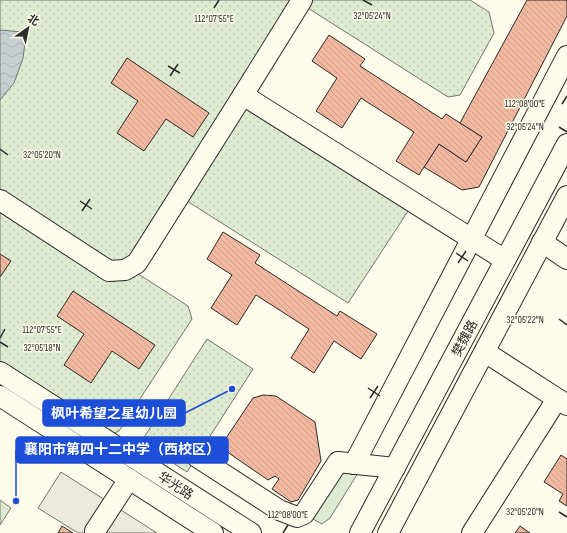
<svg xmlns="http://www.w3.org/2000/svg" width="567" height="533" font-family="'Sofia Sans Condensed','Noto Sans SC',sans-serif">
  <defs>
    <pattern id="green-dots" width="8" height="8" patternUnits="userSpaceOnUse"><rect width="8" height="8" fill="#deebd1"/><path d="M2 2h.1M6 6h.1" fill="none" stroke="#bfcab4" stroke-width="1.8" stroke-linecap="round"/></pattern>
    <pattern id="water-waves" width="16" height="10" patternUnits="userSpaceOnUse"><rect width="16" height="10" fill="#c7d0d0"/><path d="M0 5q4-4 8 0t8 0" fill="none" stroke="#abb3b3"/></pattern>
    <pattern id="building-back-hatch" width="6" height="6" patternUnits="userSpaceOnUse"><rect width="6" height="6" fill="#f2b8a0"/><path d="M-1 5l2 2M0 0l6 6M5-1l2 2" fill="none" stroke="#d09e8a"/></pattern>
  </defs>
  <rect width="100%" height="100%" fill="#fdfbea"/>
  <g fill="url(#green-dots)" stroke="#74746e">
    <path d="M0,0H470L489,12L494,33L460,95L448,97L300,3L243,95L414,202L348,303L179,196L129,268L188,306L192,319L119,431L103,438L0,372Z"/>
    <path d="M207,339L253,369L187,472L141,442Z"/>
  </g>
  <g fill="#deebd1" stroke="#74746e">
    <path d="M338,462L363,465L330,518L322,524L304,514Z"/>
    <path d="M0,500L11,508L0,525Z"/>
  </g>
  <path fill="#eceadb" stroke="#74746e" d="M61,472L157,533H78L38,508Z"/>
  <path fill="url(#water-waves)" stroke="#74746e" d="M0,30L22,32L25,43L23,58L14,83L0,100Z"/>
  <g fill="url(#building-back-hatch)" stroke="#2b2b2b">
    <path d="M527,0H567V16L479,187L462,190L424,167L439,144L466,162L482,137L460,123Z"/>
    <path d="M329,35L365,59L360,66L442,119L446,114L482,137L466,162L439,144L419,175L396,161L414,132L361,98L342,128L316,111L337,78L312,61Z"/>
    <path d="M127,58L209,113L193,137L166,119L144,151L117,133L138,101L111,83Z"/>
    <path d="M223,232L260,255L255,263L337,316L340,311L377,334L361,359L334,341L314,373L291,358L309,329L256,295L237,325L211,308L232,275L207,259Z"/>
    <path d="M0,254L11,261L0,277Z"/>
    <path d="M73,291L155,345L139,369L112,351L91,383L64,365L84,334L57,316Z"/>
    <path d="M263,395L276,396L315,422L321,461L298,500L291,502L272,489L279,479L275,476L268,480L220,447L253,398Z"/>
    <path d="M561,455L567,459V506L559,501L563,494L544,482Z"/>
    <path d="M62,526L73,533H58Z"/>
    <path d="M520,526L530,533H515Z"/>
  </g>
  <g fill="none" stroke-linecap="round" stroke-linejoin="round">
    <g stroke="#2b2b2b" stroke-width="22">
      <g id="minor">
        <path d="M243,95L302,0"/>
        <path d="M0,200L109,271L125,270L137,263L243,95L505,260"/>
        <path d="M542,242L567,259"/>
        <path d="M485,352L567,405"/>
        <path d="M0,372L251,533"/>
        <path d="M0,396L213,533"/>
        <path d="M197,457L279,510L297,517L304,514L338,462L395,468"/>
        <path d="M354,464L567,56"/>
        <path d="M95,531L129,479"/>
        <path d="M360,533L567,144"/>
        <path d="M388,533L567,196"/>
        <path d="M472,533L557,399"/>
      </g>
    </g>
    <use href="#minor" stroke="#fdfbea" stroke-width="20"/>
  </g>
  <path fill="none" stroke="#2b2b2b" stroke-width="1.5" d="M363,0L372,5M214,8L219,0M168,66L180,73M170,76L178,64M562,104L567,96M559,127L567,132M0,149L8,155M80,201L92,209M82,211L90,199M456,253L468,261M458,263L466,251M559,319L567,325M0,338L5,329M0,342L8,347M368,388L380,396M370,398L378,386M559,512L567,517M283,533L288,525"/>
  <g text-anchor="middle" stroke-width="3" stroke-linejoin="round" paint-order="stroke">
    <g font-size="13" fill="#2b2b2b" stroke="#fdfbea">
      <text transform="translate(464 338) rotate(-62)" y="5">樊魏路</text>
      <text transform="translate(176 485) rotate(33)" y="5">华光路</text>
    </g>
  </g>
  <g font-size="10" text-anchor="middle" fill="#2b2b2b" stroke="#fdfbea" stroke-width="3" stroke-linejoin="round" paint-order="stroke">
    <text x="372" y="19">32°05'24"N</text>
    <text x="214" y="22">112°07'55"E</text>
    <text x="525" y="107">112°08'00"E</text>
    <text x="525" y="130">32°05'24"N</text>
    <text x="42" y="158">32°05'20"N</text>
    <text x="525" y="323">32°05'22"N</text>
    <text x="42" y="333">112°07'55"E</text>
    <text x="42" y="351">32°05'18"N</text>
    <text x="525" y="515">32°05'20"N</text>
    <text x="288" y="518">112°08'00"E</text>
  </g>
  <path fill="none" stroke="#1d4ed8" stroke-width="1.5" d="M232 389L185 413M16 501L16 450"/>
  <g fill="#1d4ed8" stroke="#fdfbea" stroke-width="1.5">
    <circle cx="232" cy="389" r="4"/>
    <circle cx="16" cy="501" r="4"/>
  </g>
  <g fill="#1d4ed8" stroke="#1d4ed8" stroke-width="1.5">
    <rect x="43" y="400" width="142" height="26" rx="4"/>
    <rect x="16" y="437" width="212" height="26" rx="4"/>
  </g>
  <g font-size="14" text-anchor="middle" font-weight="bold" fill="#fff">
    <text x="114" y="418">枫叶希望之星幼儿园</text>
    <text x="122" y="454">襄阳市第四十二中学（西校区）</text>
  </g>
  <g transform="translate(28 28) rotate(33)" stroke="#fdfbea" stroke-width="3" paint-order="stroke">
  <path d="M0-3L7 15L0 10L-7 15Z" fill="#2b2b2b"/>
  <text y="-6" font-size="11" font-weight="bold" text-anchor="middle" fill="#2b2b2b">北</text>
  </g>
</svg>
